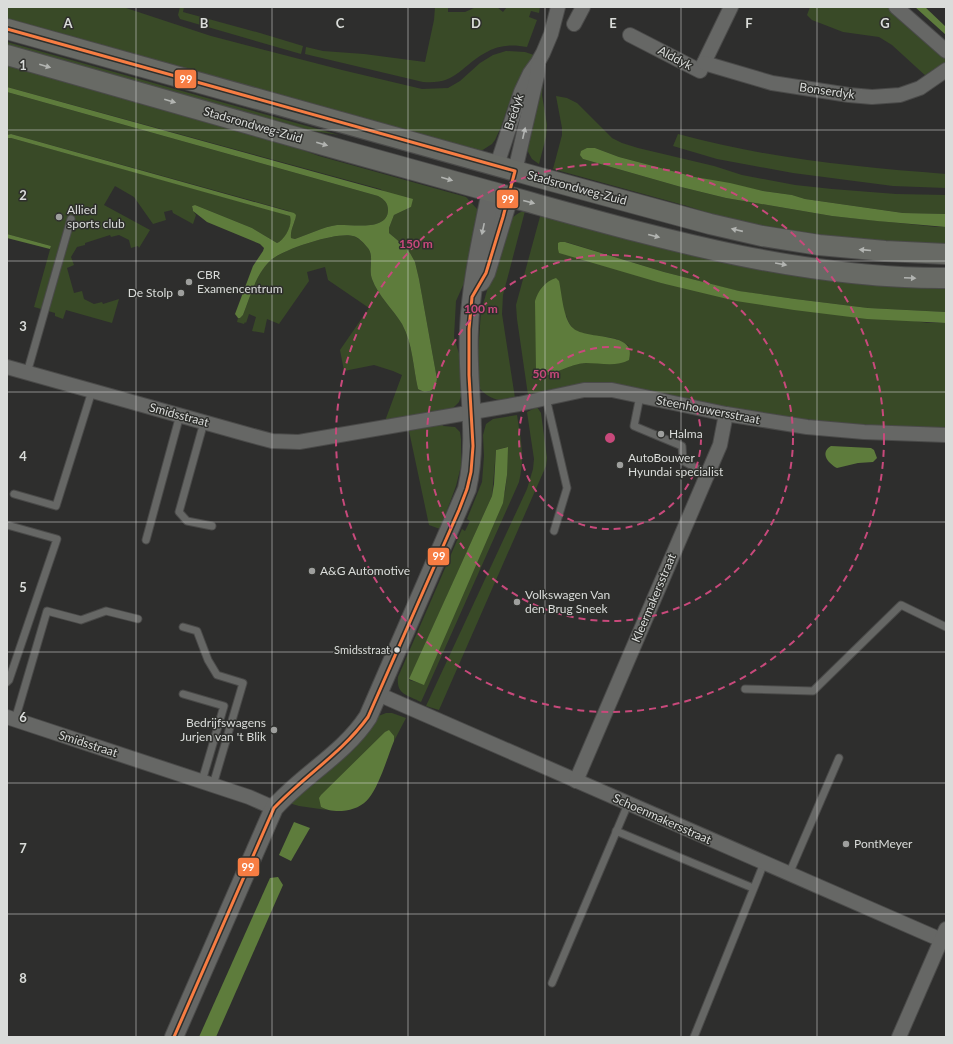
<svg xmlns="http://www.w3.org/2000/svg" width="953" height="1044" font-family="Lato,sans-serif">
  <rect width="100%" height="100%" fill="#2e2e2d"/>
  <g fill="#394a27" fill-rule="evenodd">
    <path d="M7,7H123L211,36L342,70L422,89L448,88L460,81L480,63L493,55L506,51L525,52L534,55L508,106L501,127L495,140L492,144L481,151L7,24Z"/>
    <path d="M180,7H184L183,12L260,33L303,46L301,54L180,19L178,15Z"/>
    <path d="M435,7H448V12H465L476,7H497L503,12L507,7H540L539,13L531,11L529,17L537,20L527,47C512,44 498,45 485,53C461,66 456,85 423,82L305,54L306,47L323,51L364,54L425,62L434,20Z"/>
    <path d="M810,7H890L946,56V64L927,77L892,45L879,37L843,32L812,20L807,15Z"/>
    <path d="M7,42L339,135L261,123L7,52Z"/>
    <path d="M7,63L248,130L319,156L466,197L477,209L479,215L469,272L456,301L454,337L460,357L462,393L459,402L453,408L385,421L402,375L393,371L374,365L344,371L340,350L369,308L328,280L325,267L307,272L309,281L279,324L267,319L264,333L252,331L256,317L249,314L246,323L245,322L244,324L237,322L238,318H240L243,315C250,297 256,274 270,261C280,250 338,231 353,236C357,237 364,243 367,247C375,255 368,268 372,279C378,296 393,309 402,324C413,344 413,368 418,389L421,391L428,392L436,385L437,379L419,279L415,262L410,253L402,244L389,233V228L394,215L411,207L380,189L7,87Z"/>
    <path d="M543,81L542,95L547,125L546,137L539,164L532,159L527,150Z"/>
    <path d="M7,92L378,196C384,199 388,203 388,210C388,232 350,224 337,225C323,227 309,234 295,239L291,238C290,232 293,226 295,220L289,211L11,134L7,135Z"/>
    <path d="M556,96L567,98L577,103L612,138L622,143L638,148L714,166L742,175L795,185L832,189L896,194L946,195V214L903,213L805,199L792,195L763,191L695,177L619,157L595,148L583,159L681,187L726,198L832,216L937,227H946V248L845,242L747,226L687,206L553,169L562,135V128Z"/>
    <path d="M678,134C765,158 855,167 946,174V188L893,186L793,173L717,159L673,146Z"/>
    <path d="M7,138H11L288,215L292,217V220C289,228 286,240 277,243L252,228L195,205L192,206V209L196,215L193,224L173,213L172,210L164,212L166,220L153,224L134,197L115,186L104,205L150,230L139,248L138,246L131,248L129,240L119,235L111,237L110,235L85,243V245L77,247L71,257L74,265L67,268L74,293L82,291L84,299L94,304L102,302L103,304L119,299L112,323L66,310L63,319L55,316V313L34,307L51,246L7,234Z"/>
    <path d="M525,211L503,295L502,314L515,398C498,402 491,400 479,388L478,354L481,311L506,227C511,219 515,213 525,211Z"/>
    <path d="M541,213L946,285V312L868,308L795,299L738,291L664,272L566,242H560L661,283L928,323H946V431L899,428L781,417L727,409L667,394L624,387L528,395L517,319L516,305ZM566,315C572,339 593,334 612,338C618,339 623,342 629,346L586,363L576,364L563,368Z"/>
    <path d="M537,407L541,413L547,458L546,466L439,710L426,706L527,489L533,469L534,459L527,412Z"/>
    <path d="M517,415C521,441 525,456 519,482L421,702C408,695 396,695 398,677L462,529L465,531L470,521L467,519L482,482L484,456L483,435L486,424L493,419ZM507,447V475L505,492L424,684L409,680L492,496L496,450Z"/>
    <path d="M442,422L443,426L455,427L460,432L461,439V466L456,486L440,529L429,525L409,431Z"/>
    <path d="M386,713H392L406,718L394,741V736L321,807L327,810L299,806L289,803L376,717Z"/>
  </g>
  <g fill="#5e7c3c">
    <path d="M915,7H925L946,27V35Z"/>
    <path d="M7,87L413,199L411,207L394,215L389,228V233L402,244L410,253L415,262L419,279L437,379C436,390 428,395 418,389C413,368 413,344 402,324C393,309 378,296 372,279C368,268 375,255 367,247C364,243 358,237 353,236C338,231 280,250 270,261C256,274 250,297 243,315L240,318H238L235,314L253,266L263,251L264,248L260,244L207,222L193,211L192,206L195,205L252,228L277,243C285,240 293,224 290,216L11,138H7V135L11,134L294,213L296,215C295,223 290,230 291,238L295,239C309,234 323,227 337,225C350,224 388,232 388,210C388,203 384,199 378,196L7,92Z"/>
    <path d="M587,148H595L619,157L695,177L730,183L763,191L792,195L805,199L903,213L946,214V227L877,221L832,216L726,198L681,187L583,159L580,155L581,151Z"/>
    <path d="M7,234L51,246L50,249L7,238Z"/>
    <path d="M560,242H565L664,272L739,291L795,299L868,308L946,312V323L867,319L794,310L736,301L661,283L559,253L558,249V243Z"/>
    <path d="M556,278L559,281C562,294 563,319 573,328C587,341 638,330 629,360C617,367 600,363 586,363C569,364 555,374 539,378L536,371L535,301C538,291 545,281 556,278Z"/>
    <path d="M831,446L871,448L874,450L877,458L873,462L858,463L837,468C829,464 819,453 831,446Z"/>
    <path d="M508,447L507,475L503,503L424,685L409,679L492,496L494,484L496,450Z"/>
    <path d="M389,730L394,736V741C387,758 380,784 369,798C363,806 353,810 342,811C334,811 328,811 321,807L319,798L321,795L385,732Z"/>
    <path d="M294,822L310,828L291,861L279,855Z"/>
    <path d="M278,877L283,885L216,1037H199L270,878Z"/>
  </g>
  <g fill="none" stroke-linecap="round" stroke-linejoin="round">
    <g stroke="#4a4a49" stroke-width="9">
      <g id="service">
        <path d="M27,373L71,219"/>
        <path d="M640,396L634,426L682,446L683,461L707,474"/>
        <path d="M546,398L567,488L554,531"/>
        <path d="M204,422L179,512L187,521L212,526"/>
        <path d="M14,494L56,506L92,391"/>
        <path d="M7,525L57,539L9,680L7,682"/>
        <path d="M146,540L180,415"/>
        <path d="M183,627L197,631L208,660L217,675L243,683L213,785"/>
        <path d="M745,689L813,691L901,605L946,627"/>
        <path d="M183,694L224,706L202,781"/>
        <path d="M15,720L47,611L81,620L106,611L138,619"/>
        <path d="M616,831L753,888"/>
        <path d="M789,874L839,758"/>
        <path d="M552,983L628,804"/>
        <path d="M694,1037L764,863"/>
      </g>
    </g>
    <g stroke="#4a4a49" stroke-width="16">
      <g id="minor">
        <path d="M896,7L946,51"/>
        <path d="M574,24L583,7"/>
        <path d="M630,35L700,71L731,7"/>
        <path d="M704,63L772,83L849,95L872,97L900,95L920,88L946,70"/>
        <path d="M497,165L521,92L530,73L538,62L543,53L551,34L558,7"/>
        <path d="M515,171L537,76L538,65"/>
        <path d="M7,367L246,434L272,441L299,442L519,404L584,390H612L726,414L807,427L864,432L946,435"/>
        <path d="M378,694L946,942"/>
        <path d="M7,717L249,797L274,808"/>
        <path d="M576,781L720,445L726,414"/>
        <path d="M899,1037L946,929"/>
      </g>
    </g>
    <g stroke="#4a4a49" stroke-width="20">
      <g id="tertiary">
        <path d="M481,282L486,273L509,197"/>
        <path d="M174,1037L274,808C303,775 344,754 368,717L467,489C479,436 466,382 469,329C471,282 482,237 491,191"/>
      </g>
    </g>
    <g stroke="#4a4a49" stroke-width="22">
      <g id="secondary">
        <path d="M7,29L537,177L710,224L762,236L819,245L885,251L946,254"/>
        <path d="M7,55C168,101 328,147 489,191C639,232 789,279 946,278"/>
      </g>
    </g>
    <use href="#service" stroke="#666765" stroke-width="7"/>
    <use href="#minor" stroke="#666765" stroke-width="14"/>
    <use href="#tertiary" stroke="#666765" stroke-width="18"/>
    <use href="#secondary" stroke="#686a65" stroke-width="20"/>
    <g stroke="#2e2f2c" stroke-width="6">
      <path id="bus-1" d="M7,29L515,171L503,217L486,273L472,297L469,329V375L473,446L471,472L467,489L459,510L368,717C342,753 304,776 274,808L174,1037"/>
    </g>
    <use href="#bus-1" stroke="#f77d43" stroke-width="3"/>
  </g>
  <defs><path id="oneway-solid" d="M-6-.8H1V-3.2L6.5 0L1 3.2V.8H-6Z"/></defs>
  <g fill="#b2b4b1">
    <use href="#oneway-solid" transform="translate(45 66) rotate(16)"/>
    <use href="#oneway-solid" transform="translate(170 101) rotate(16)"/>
    <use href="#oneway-solid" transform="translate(322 144) rotate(16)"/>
    <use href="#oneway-solid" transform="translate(447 179) rotate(16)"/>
    <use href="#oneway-solid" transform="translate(529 202) rotate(15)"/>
    <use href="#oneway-solid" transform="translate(737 230) rotate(-167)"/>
    <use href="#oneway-solid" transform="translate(654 236) rotate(14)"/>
    <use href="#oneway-solid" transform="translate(865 250) rotate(-175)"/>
    <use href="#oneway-solid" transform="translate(781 264) rotate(10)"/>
    <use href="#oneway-solid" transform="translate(910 278) rotate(2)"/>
  </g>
  <g fill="#b1b3b1">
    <use href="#oneway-solid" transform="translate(524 133) rotate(-77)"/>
    <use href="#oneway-solid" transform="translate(483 229) rotate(102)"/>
  </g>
  <path fill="none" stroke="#dadcda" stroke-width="1" stroke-opacity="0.55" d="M136,7V1037M272,7V1037M408,7V1037M545,7V1037M681,7V1037M817,7V1037M7,130H946M7,261H946M7,392H946M7,522H946M7,652H946M7,783H946M7,914H946"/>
  <g fill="none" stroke="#c8497b" stroke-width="2" stroke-dasharray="7 5">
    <circle cx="610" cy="438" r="91"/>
    <circle cx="610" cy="438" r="183"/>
    <circle cx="610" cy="438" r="274"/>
  </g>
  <g fill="#9e9f9d" stroke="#2e2f2c" stroke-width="1.5">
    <circle cx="59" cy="217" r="4"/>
    <circle cx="189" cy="282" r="4"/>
    <circle cx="181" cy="293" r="4"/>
    <circle cx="661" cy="434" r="4"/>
    <circle cx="620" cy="465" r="4"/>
    <circle cx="312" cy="571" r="4"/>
    <circle cx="517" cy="602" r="4"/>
    <circle cx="274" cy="730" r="4"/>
    <circle cx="846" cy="844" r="4"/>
  </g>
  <circle fill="#dadcda" stroke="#2e2f2c" stroke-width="1.5" cx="397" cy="650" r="3.5"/>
  <g text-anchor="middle" stroke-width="3" stroke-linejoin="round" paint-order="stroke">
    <g font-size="11" fill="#dadcda" stroke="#2e2f2c" text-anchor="end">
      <text x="390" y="654">Smidsstraat</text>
    </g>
    <g font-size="12" fill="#dadcda" stroke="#2e2f2c">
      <text transform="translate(675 58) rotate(28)" y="4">Alddyk</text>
      <text transform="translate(827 91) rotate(8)" y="4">Bonserdyk</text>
      <text transform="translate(514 112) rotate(-72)" y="4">Brédyk</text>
      <text transform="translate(253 125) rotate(16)" y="4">Stadsrondweg-Zuid</text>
      <text transform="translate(577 188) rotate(15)" y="4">Stadsrondweg-Zuid</text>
      <text transform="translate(708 410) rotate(11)" y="4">Steenhouwersstraat</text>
      <text transform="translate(179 415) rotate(15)" y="4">Smidsstraat</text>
      <text transform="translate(654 598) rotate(-67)" y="4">Kleermakersstraat</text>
      <text transform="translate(88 744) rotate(18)" y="4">Smidsstraat</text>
      <text transform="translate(662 819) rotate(24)" y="4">Schoenmakersstraat</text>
    </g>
    <g font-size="12" fill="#dadcda" stroke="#2e2f2c" text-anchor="start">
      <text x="67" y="214">Allied<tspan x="67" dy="14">sports club</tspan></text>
      <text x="197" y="279">CBR<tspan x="197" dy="14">Examencentrum</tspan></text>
      <text x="173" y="297" text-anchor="end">De Stolp</text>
      <text x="669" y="438">Halma</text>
      <text x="628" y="462">AutoBouwer<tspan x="628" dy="14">Hyundai specialist</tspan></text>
      <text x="320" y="575">A&amp;G Automotive</text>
      <text x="525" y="599">Volkswagen Van<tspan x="525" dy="14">den Brug Sneek</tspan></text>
      <text x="266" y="727" text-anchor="end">Bedrijfswagens<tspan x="266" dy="14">Jurjen van 't Blik</tspan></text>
      <text x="854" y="848">PontMeyer</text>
    </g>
  </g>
  <g font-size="13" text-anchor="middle" font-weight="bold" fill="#dadcda" stroke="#2e2f2c" stroke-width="3" stroke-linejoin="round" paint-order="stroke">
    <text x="68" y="28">A</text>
    <text x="204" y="28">B</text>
    <text x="340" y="28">C</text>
    <text x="476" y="28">D</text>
    <text x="613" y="28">E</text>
    <text x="749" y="28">F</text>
    <text x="885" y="28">G</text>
    <text x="23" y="70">1</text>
    <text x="23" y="200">2</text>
    <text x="23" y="331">3</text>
    <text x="23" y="461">4</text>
    <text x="23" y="592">5</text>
    <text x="23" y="722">6</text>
    <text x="23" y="853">7</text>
    <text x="23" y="983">8</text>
  </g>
  <circle cx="610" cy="438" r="6" fill="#c8497b" stroke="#2e2f2c" stroke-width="2"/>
  <g font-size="12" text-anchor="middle" font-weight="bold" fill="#c8497b" stroke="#2e2f2c" stroke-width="3" stroke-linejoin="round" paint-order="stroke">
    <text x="416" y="248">150 m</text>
    <text x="481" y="313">100 m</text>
    <text x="546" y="378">50 m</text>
  </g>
  <g stroke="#2e2f2c" stroke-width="1.5">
    <rect x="174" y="69" width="23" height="20" rx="4" fill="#f77d43"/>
    <rect x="496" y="189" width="23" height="20" rx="4" fill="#f77d43"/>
    <rect x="427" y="547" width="23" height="19" rx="4" fill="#f77d43"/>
    <rect x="237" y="857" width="23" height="20" rx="4" fill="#f77d43"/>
  </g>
  <g font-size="11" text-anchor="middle" font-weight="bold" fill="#fff">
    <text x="186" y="83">99</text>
    <text x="508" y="203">99</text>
    <text x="439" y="560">99</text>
    <text x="248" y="871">99</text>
  </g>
  <rect width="953" height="1044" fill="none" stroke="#dadcda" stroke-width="16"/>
</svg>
